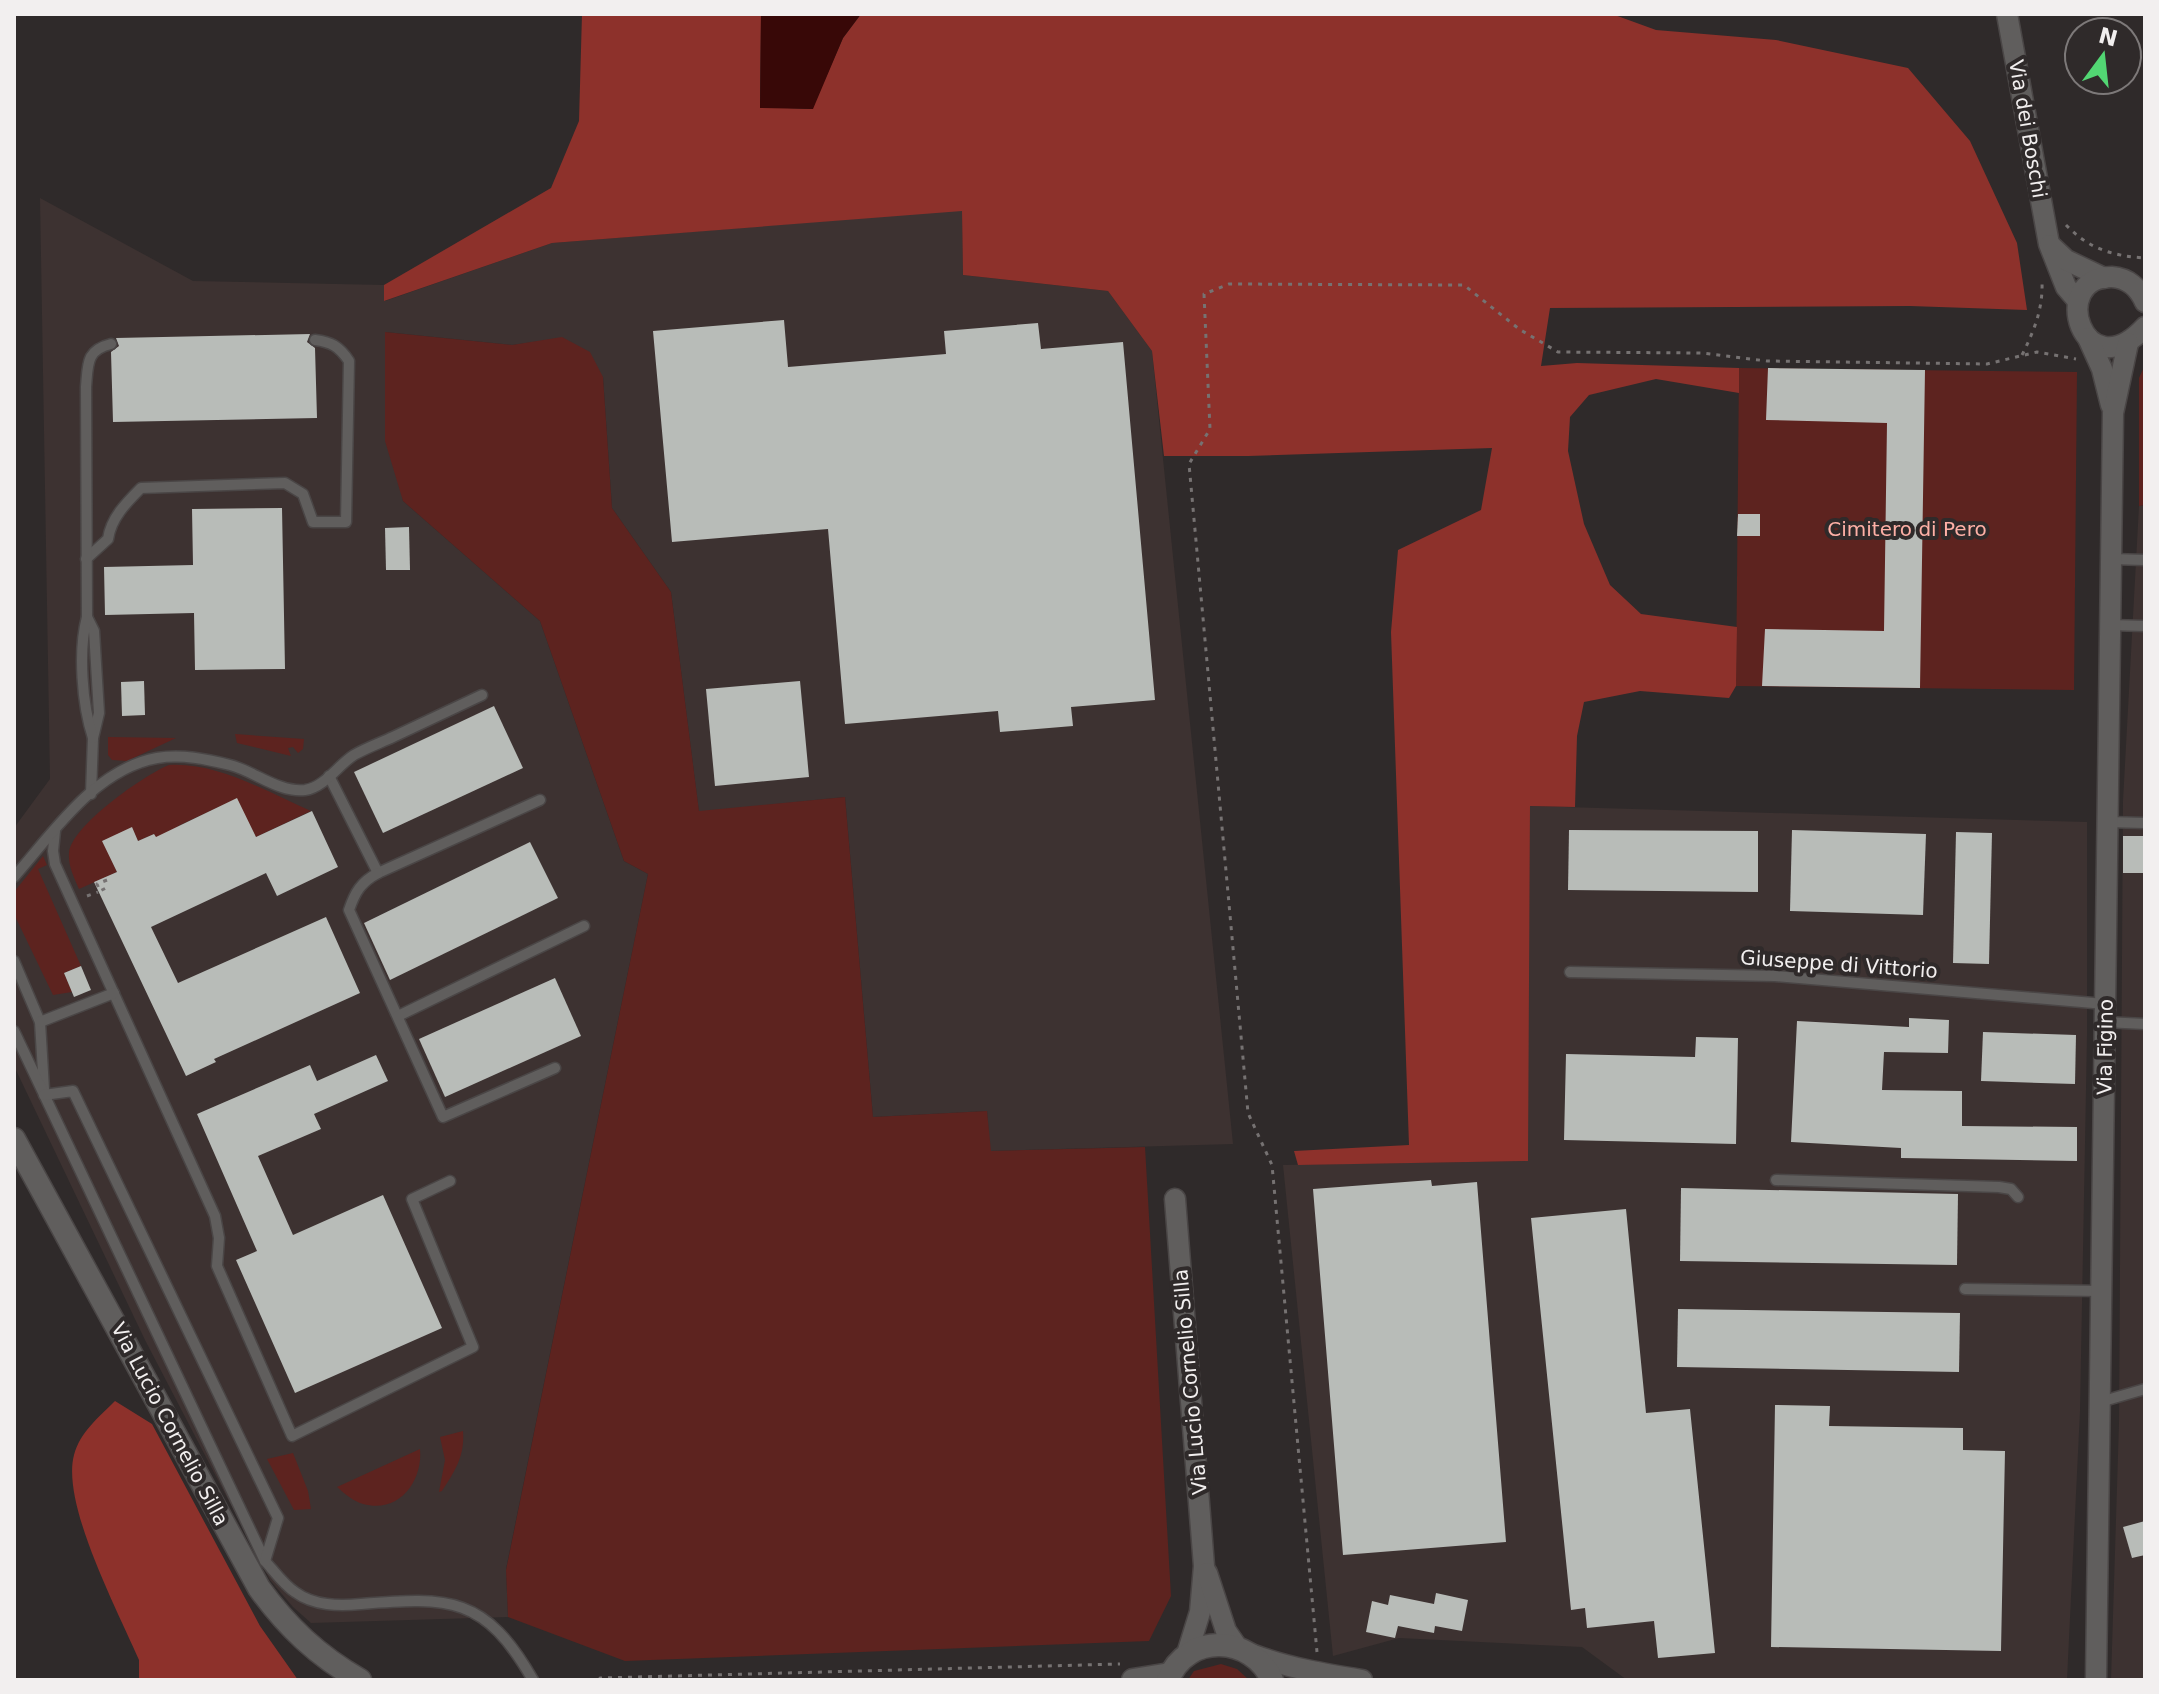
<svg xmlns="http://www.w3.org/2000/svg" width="2159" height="1694" font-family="'DejaVu Sans',sans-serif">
  <rect width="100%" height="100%" fill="#2f2a2a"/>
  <g fill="#3d3231">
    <path d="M40,198L193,281L384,285L385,301L552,243L962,210L963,275L1108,291L1152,351L1233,1144L990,1151L987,1111L873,1117L845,797L699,812L671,592L612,508L603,377L562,338L512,345L385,332L403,501L540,621L624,861L648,874L506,1569L508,1617L311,1623L293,1607L270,1580L145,1340L14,1066V828L50,779Z"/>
    <path d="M2145,505V1680H2111L2119,1423L2123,801L2139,506Z"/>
    <path d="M1530,806L2087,822V1036L2080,1411L2067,1680H1627L1582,1647L1399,1638L1333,1656L1283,1165L1527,1161Z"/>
  </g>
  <g fill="#5d231f">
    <path d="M385,332L512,345L562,337L590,352L603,377L612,508L671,592L699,811L845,797L873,1117L987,1111L991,1151L1145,1147L1171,1596L1149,1641L625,1661L508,1617L506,1570L648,874L624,861L540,621L403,501L385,441Z"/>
    <path d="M2145,365V505L2139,506V378Z"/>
    <path d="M1739,368L2077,372L2074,690L1736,686Z"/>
    <path d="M235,734L304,739L303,749L298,753L293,747L288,748L291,756L237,743Z"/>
    <path d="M108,737L176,738L127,761L112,760L108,755Z"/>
    <path d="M169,765C218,762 267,792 311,811L256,837L236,799L178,826L169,864L154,834L138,841L132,828L103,841L117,872L79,889C74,877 68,866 69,853C71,826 144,775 169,765Z"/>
    <path d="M43,856L47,865L38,869L81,966L64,973L72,992L53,995L14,914V892Z"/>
    <path d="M463,1431C465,1456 455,1471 442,1491L439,1492L445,1460L440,1437Z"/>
    <path d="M420,1449C423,1481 399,1514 363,1504C353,1501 345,1494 337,1487Z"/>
    <path d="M293,1453L308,1491L311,1509L294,1510L267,1459Z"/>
    <path d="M1221,1664L1237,1669L1249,1680H1188L1194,1671Z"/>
  </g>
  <g fill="#8d312b">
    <path d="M582,14H761L760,107L812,109L843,38L861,14H1612L1656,30L1776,40L1908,68L1970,141L2017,243L2027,310L1910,306L1550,308L1541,366L1577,363L1739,368V393L1656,379L1589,395L1570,417L1568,451L1584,524L1610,585L1641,614L1737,627L1736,686L1729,698L1640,691L1584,702L1577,736L1575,807L1530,806L1528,1161L1298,1165L1294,1151L1409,1145L1391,632L1398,550L1481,510L1492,448L1248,456H1164L1152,351L1108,291L963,275L962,211L552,243L384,301V285L551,188L579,121Z"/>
    <path d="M115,1401L152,1424L260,1626L298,1680H139V1660C118,1611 61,1504 74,1455C80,1432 99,1417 115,1401Z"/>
  </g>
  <path fill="#380807" d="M761,14H861L843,38L813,109L760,108Z"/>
  <g fill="#b8bcb8">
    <path d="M784,320L788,367L946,354L944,331L1038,323L1041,349L1123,342L1155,700L1071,707L1073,726L1000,732L998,711L845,724L828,529L672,542L653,331Z"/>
    <path d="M310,334L307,342L315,348L317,418L113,422L111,352L119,346L116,338Z"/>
    <path d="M1768,368L1925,370L1920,688L1762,686L1765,629L1884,631L1887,423L1766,420Z"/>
    <path d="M282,508L285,669L195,670L194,613L105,615L104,567L193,565L192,509Z"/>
    <path d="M1738,514H1760V536H1737Z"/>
    <path d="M409,527L410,570H386L385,528Z"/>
    <path d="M144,681L145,715L122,716L121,682Z"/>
    <path d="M800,681L809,777L715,786L706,689Z"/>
    <path d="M494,706L523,768L383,833L354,772Z"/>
    <path d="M237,798L256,837L312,811L338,867L277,896L266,873L151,927L178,983L326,917L360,993L214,1059L216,1062L186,1076L94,882L117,872L102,841L132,827L138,841L154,834L156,837Z"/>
    <path d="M1569,830L1758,831V892L1568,890Z"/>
    <path d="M1792,830L1926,834L1923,915L1790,911Z"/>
    <path d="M1956,832L1992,833L1989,964L1953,963Z"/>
    <rect x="2123" y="836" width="22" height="37"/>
    <path d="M530,842L558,898L390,980L364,923Z"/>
    <path d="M81,966L91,990L74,997L64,973Z"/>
    <path d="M555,978L581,1036L445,1097L419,1039Z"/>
    <path d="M1909,1018L1949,1020L1948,1053L1884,1052L1882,1090L1962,1091V1126L2077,1127V1161L1901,1158V1148L1791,1142L1797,1021L1909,1027Z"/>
    <path d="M1983,1032L2076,1035L2075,1084L1981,1081Z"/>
    <path d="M1696,1037L1738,1038L1736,1144L1564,1140L1566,1054L1695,1057Z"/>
    <path d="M376,1055L388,1081L314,1114L321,1129L258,1156L293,1235L383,1195L442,1328L295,1393L236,1260L257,1251L197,1114L310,1065L317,1081Z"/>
    <path d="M1431,1180L1432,1186L1477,1182L1506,1542L1343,1555L1313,1189Z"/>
    <path d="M1681,1188L1958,1194L1957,1265L1680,1261Z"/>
    <path d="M1626,1209L1646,1413L1690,1409L1715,1653L1658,1658L1654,1621L1587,1628L1585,1608L1571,1610L1531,1218Z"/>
    <path d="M1678,1309L1960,1313L1959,1372L1677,1367Z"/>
    <path d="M1775,1405L1830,1406L1829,1426L1963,1428V1450L2005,1451L2001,1651L1771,1647Z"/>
    <path d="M2145,1521V1555L2132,1558L2123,1527Z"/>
    <path d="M1436,1593L1468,1600L1462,1631L1435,1626L1434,1633L1398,1626L1395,1638L1366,1632L1372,1601L1388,1605L1390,1595L1434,1604Z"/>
  </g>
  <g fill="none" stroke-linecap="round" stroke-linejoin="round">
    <g stroke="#4a4646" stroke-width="13">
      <g id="service">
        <path d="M86,559L108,539C111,518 126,503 141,488L285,483L303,494L313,522H346L349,361C339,346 331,342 315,340"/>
        <path d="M2111,559L2145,560"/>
        <path d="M87,617L94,631L99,713L93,738L91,794"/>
        <path d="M2110,625L2145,626"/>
        <path d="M93,738C82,704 78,651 87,617L86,387C88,364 86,350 111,344"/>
        <path d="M329,776L378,873L540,800"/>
        <path d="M2108,822L2145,823"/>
        <path d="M55,831L53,851L55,864L215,1216L219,1238L217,1266L292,1436L473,1347L412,1199L450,1181"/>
        <path d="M378,873C361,882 355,892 349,910L443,1117L555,1068"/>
        <path d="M14,877C53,833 95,769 157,758C182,754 206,759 230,765C254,771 279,793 305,790C325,787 338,765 354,755C366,748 380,743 393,737C423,723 452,709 482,695"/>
        <path d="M14,961L40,1022L44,1089"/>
        <path d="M1570,972L1775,976L2105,1004"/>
        <path d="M398,1016L584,926"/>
        <path d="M40,1022L114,993"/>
        <path d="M2105,1022L2145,1024"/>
        <path d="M14,1031L265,1561C274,1571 284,1585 295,1592C314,1606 339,1606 361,1604C450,1597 485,1596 533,1680"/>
        <path d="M44,1095L73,1091L278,1518L265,1561"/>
        <path d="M1776,1180L1999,1187L2011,1189L2018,1197"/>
        <path d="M1965,1289L2101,1291"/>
        <path d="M2100,1402L2145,1389"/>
      </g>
    </g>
    <g stroke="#4a4646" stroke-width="23">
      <g id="minor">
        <path d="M2007,14L2049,244L2066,287L2078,301"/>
        <path d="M2050,245L2066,260L2104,278"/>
        <path d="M2145,302C2139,288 2128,278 2112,277C2047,276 2083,393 2145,327"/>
        <path d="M2088,338L2102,369L2111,405"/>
        <path d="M1175,1199L1204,1566L1200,1612L1187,1654"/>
        <path d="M1207,1573L1226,1631L1237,1647"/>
        <path d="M1254,1655C1289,1668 1325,1674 1362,1680"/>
        <path d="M2096,1680L2113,413L2128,343"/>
      </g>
    </g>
    <g stroke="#4a4646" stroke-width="25">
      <g id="tertiary">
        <path d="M14,1139L259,1588C287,1627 318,1656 360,1680"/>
        <path d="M1133,1680L1170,1674"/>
        <path d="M1168,1680C1187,1632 1252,1635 1272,1680"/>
      </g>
    </g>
    <g stroke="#767272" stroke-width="3" stroke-dasharray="4 6" stroke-linecap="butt">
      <path d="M2066,225C2089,249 2113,256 2145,258"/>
      <path d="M2022,355C2034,331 2043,309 2042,282"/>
      <path d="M107,880L97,884L100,891L110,886"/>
      <path d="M87,896L98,892"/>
      <path d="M1317,1652L1272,1165L1248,1113L1189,464L1210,429L1204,294L1229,284L1464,285L1519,329L1558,352L1702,353L1767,361L1987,364L2037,352L2076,359"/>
      <path d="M600,1680V1678L1120,1664"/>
    </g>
    <use href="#service" stroke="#605e5d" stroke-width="10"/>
    <use href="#minor" stroke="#605e5d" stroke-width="20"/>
    <use href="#tertiary" stroke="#605e5d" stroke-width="22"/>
  </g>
  <g text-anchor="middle" stroke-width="8" stroke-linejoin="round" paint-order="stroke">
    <g font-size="20" fill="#f2efef" stroke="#2f2a2a">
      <text transform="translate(2028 129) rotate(80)" y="7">Via dei Boschi</text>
      <text transform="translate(1839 964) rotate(4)" y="7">Giuseppe di Vittorio</text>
      <text transform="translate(2105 1047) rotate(-89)" y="7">Via Figino</text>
      <text transform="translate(1190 1382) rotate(-95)" y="7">Via Lucio Cornelio Silla</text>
      <text transform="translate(170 1424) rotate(62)" y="7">Via Lucio Cornelio Silla</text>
    </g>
    <g font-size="20" fill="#feb0a6" stroke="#2f2a2a">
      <text x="1907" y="536">Cimitero di Pero</text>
    </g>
  </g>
  <rect width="2159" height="1694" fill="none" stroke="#f2efef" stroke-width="32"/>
  <g transform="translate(2103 56) rotate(15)"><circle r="38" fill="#2f2a2a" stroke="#7d7979" stroke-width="2"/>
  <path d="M0-6L14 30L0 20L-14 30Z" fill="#52d673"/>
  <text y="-12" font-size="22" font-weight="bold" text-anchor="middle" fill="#f2efef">N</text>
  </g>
</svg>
